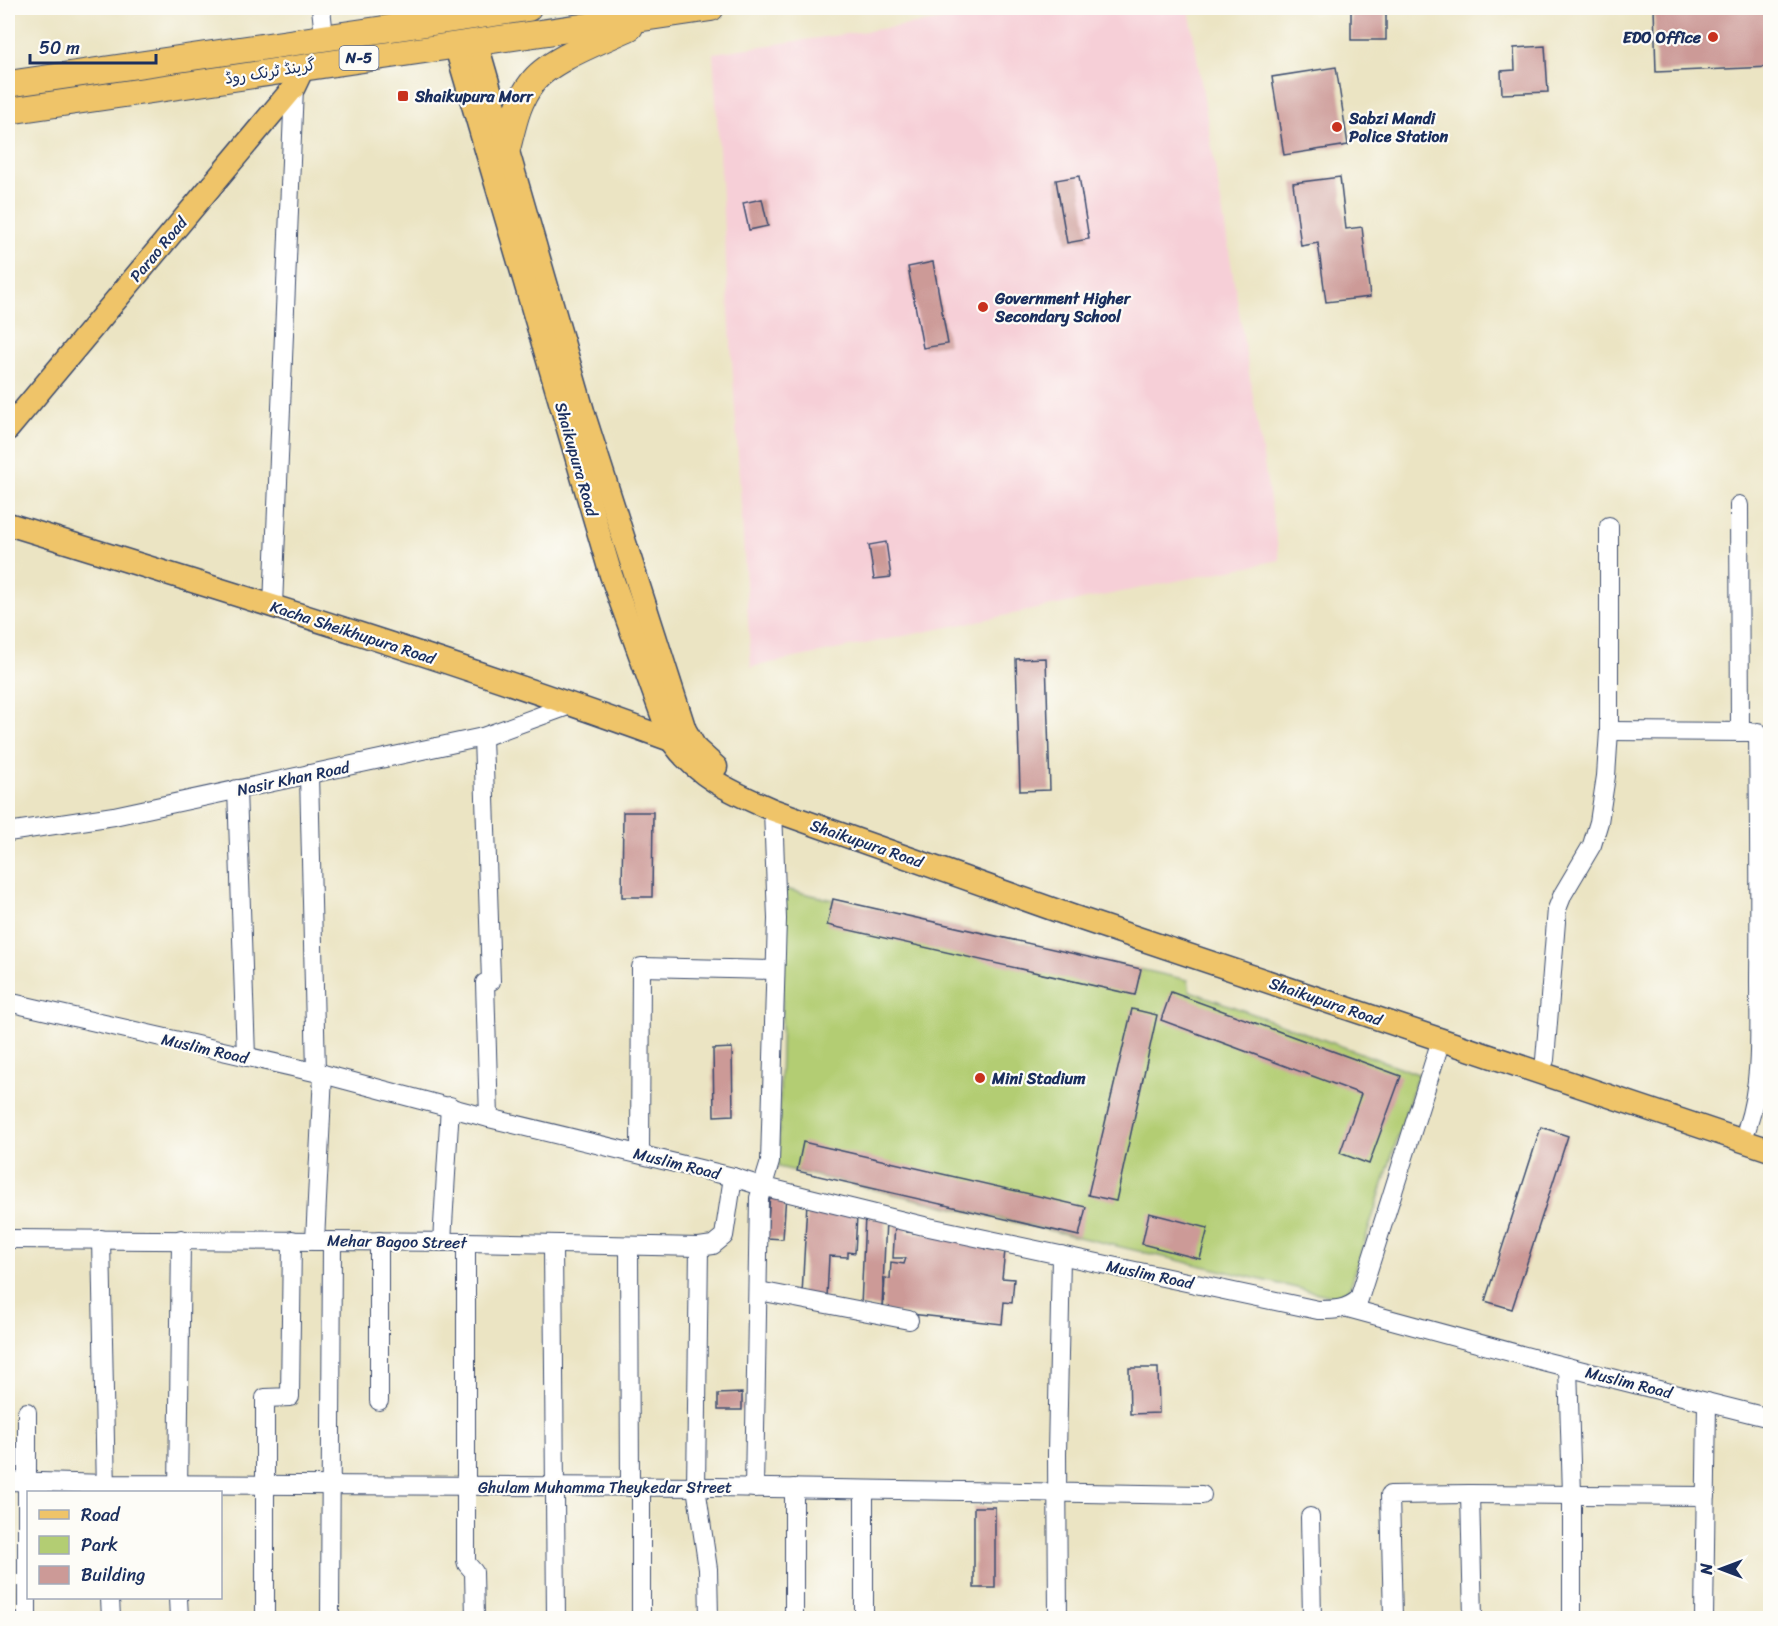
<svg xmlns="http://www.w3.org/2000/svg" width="1778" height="1626" font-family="Sriracha,'Playpen Sans Arabic',sans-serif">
  <rect width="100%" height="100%" fill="#fdfcf7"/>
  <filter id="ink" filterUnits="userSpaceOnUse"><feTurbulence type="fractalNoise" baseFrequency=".0167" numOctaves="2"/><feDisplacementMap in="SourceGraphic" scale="12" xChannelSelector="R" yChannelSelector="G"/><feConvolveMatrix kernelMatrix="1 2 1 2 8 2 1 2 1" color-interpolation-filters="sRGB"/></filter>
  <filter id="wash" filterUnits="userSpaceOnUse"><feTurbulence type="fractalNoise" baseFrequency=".008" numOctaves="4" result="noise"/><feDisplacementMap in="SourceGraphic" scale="24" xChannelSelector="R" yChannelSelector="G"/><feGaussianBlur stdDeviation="1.35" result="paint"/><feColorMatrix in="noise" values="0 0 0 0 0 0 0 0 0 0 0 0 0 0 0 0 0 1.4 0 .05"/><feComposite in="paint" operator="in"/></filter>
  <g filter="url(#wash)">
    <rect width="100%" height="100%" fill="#ebe4c3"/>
    <path fill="#f6cfd7" d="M1026,8H1189L1280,560L751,667L713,53Z"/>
    <path fill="#b3cd73" stroke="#677e68" stroke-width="1.5" d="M785,889L1188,980L1190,991L1418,1074L1350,1288L1335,1297L778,1167Z"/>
    <g id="blocks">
      <g fill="#cc9a97">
        <rect x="1351" y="8" width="35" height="32"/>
        <path d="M1654,8H1770V67L1656,72Z"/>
        <path d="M1545,46L1548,92L1502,94L1501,71L1515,70L1514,48Z"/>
        <path d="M1336,67L1348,145L1284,155L1272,77Z"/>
        <path d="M1079,176L1089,239L1067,243L1056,180Z"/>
        <path d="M1340,177L1346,229L1362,227L1370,297L1326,302L1318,243L1301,246L1293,183Z"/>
        <path d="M762,199L768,226L749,230L743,203Z"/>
        <path d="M933,262L948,344L923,348L908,267Z"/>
        <path d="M886,542L891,577L874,579L869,545Z"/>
        <path d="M1046,658L1050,790L1020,791L1016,659Z"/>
        <path d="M623,812H653L652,897H622Z"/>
        <path d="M833,899L1141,969L1135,995L827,925Z"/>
        <path d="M1171,992L1401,1076L1369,1164L1340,1153L1361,1094L1161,1020Z"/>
        <path d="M1132,1009L1157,1015L1116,1201L1088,1195Z"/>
        <path d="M732,1048L733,1115L714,1116L713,1049Z"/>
        <path d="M1541,1127L1568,1136L1512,1309L1485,1301Z"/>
        <path d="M803,1142L1086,1207L1079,1236L797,1171Z"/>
        <path d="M770,1193L786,1194L783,1239L767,1238Z"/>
        <path d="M807,1202L857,1215L855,1253L848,1252V1257L829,1256L827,1297L802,1295Z"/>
        <path d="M1149,1213L1208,1228L1200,1259L1142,1244Z"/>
        <path d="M865,1216L886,1220L882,1307L861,1306Z"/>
        <path d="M895,1224L908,1225L907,1232L967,1238L986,1242V1249L1005,1251L1002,1278L1014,1279L1012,1303L1004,1302L1002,1324L883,1311L885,1278L890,1279L891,1262L904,1264L906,1258H893Z"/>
        <path d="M1129,1368H1158L1159,1413L1130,1414Z"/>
        <path d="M742,1393V1410H718V1394Z"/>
        <rect x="974" y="1507" width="21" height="81"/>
      </g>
    </g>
  </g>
  <g filter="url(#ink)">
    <use href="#blocks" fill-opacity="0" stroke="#3a4a6d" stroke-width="1.5"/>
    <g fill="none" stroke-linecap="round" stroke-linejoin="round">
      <g stroke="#3a4a6d" stroke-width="20">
        <g id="minor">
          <path d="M321,8L324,36"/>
          <path d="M1739,505L1740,732"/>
          <path d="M273,606L294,87"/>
          <path d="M1609,731L1751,732"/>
          <path d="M483,737L491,981L485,983L489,1118"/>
          <path d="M309,774L316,1072"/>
          <path d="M237,789L246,1057"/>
          <path d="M8,832L114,816L483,737L573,704"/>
          <path d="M8,1002L323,1074L489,1118L733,1177L761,1186L924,1226L1318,1310C1335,1310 1346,1310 1359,1299L1441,1040"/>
          <path d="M1545,1060L1557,909L1563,894L1592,845L1599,822L1606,776L1609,731V526"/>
          <path d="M1747,1128C1763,1080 1759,1028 1759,978C1760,896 1759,814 1758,732"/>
          <path d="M640,1154L641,967L775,970"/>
          <path d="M8,1239L466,1242L699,1247L713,1245L724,1236L733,1177"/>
          <path d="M101,1239L106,1492"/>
          <path d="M315,1241L323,1074"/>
          <path d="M379,1241V1401"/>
          <path d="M442,1242L450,1106"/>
          <path d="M466,1242V1560L467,1564L474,1572L475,1618"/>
          <path d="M553,1244L556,1618"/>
          <path d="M629,1246L630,1487"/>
          <path d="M699,1247L696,1487L708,1569L709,1618"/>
          <path d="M759,1291L909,1320"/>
          <path d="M1348,1308L1547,1362L1770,1418"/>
          <path d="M1568,1367L1572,1494V1618"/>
          <path d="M8,1481L106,1484L716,1487L1202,1495"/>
          <path d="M641,1487V1618"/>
          <path d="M754,1488L759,1198L770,1162L777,919L773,810"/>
          <path d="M864,1490V1618"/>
          <path d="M178,1492L181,1239"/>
          <path d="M1470,1494L1473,1618"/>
          <path d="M1310,1517L1312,1618"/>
          <path d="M110,1598L111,1618"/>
          <path d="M178,1598L179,1618"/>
          <path d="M27,1618V1412"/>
          <path d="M265,1618V1398L290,1397L292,1240"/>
          <path d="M330,1618L332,1241"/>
          <path d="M794,1618V1488"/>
          <path d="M1058,1618L1057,1454L1061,1255"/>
          <path d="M1393,1618L1390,1495L1470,1494L1706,1496"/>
          <path d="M1704,1618L1707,1402"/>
        </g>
      </g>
      <g stroke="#3a4a6d" stroke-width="25">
        <g id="major">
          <path d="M476,41L585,418L685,730L696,749L716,767"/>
          <path d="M455,44L611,575L671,740C698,778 732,792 773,810L1072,916L1770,1150"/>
          <path d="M8,429L294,87L304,66"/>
          <path d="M8,524C232,593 458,662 679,743"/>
        </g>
      </g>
      <g stroke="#3a4a6d" stroke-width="28">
        <g id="highway">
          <path d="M8,84L528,8"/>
          <path d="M8,111L711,8"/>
          <path d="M507,149C513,126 517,102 532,83C548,60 603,40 630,27"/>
        </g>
      </g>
      <use href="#minor" stroke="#fff" stroke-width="18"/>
      <use href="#major" stroke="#efc469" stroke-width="22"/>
      <use href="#highway" stroke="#efc469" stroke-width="26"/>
    </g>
  </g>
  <g fill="#c8321e" stroke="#fdfcf7" stroke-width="2">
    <circle cx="1713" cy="37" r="6"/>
    <rect x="397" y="90" width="12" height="12" rx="3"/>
    <circle cx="1337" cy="127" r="6"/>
    <circle cx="983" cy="307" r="6"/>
    <circle cx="980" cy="1078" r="6"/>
  </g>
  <g text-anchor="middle" stroke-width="4.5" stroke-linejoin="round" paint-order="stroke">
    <rect fill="#fdfcf7" stroke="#5f6c8c" stroke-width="1.5" x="339.5" y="46" width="39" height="24" rx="4.5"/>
    <g font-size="15" font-weight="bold" fill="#1b2f5e">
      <text x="359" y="63">N-5</text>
    </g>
    <g font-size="16" font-weight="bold" fill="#1b2f5e" stroke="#fdfcf7" text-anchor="start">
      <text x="1701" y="43" text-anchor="end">EDO Office</text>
      <text x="415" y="102">Shaikupura Morr</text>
      <text x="1349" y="124">Sabzi Mandi<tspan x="1349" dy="18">Police Station</tspan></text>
      <text x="995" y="304">Government Higher<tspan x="995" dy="18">Secondary School</tspan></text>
      <text x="992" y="1084">Mini Stadium</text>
    </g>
    <g font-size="16" fill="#1b2f5e" stroke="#fdfcf7">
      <text transform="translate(270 71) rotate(-9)" y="6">گرینڈ ٹرنک روڈ</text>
      <text transform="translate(158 249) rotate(-50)" y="6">Parao Road</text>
      <text transform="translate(577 459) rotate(74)" y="6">Shaikupura Road</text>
      <text transform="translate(353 632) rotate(18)" y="6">Kacha Sheikhupura Road</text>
      <text transform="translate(293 778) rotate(-12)" y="6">Nasir Khan Road</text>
      <text transform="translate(867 843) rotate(19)" y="6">Shaikupura Road</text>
      <text transform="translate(1326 1001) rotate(19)" y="6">Shaikupura Road</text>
      <text transform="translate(205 1048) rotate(13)" y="6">Muslim Road</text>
      <text transform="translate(677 1163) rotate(14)" y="6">Muslim Road</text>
      <text transform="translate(397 1241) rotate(1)" y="6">Mehar Bagoo Street</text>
      <text transform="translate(1150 1274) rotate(12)" y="6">Muslim Road</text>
      <text transform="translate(1629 1382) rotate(14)" y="6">Muslim Road</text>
      <text x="605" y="1493">Ghulam Muhamma Theykedar Street</text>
    </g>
  </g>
  <rect width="1778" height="1626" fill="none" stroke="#fdfcf7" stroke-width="30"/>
  <rect x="27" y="1491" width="195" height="108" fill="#fdfcf7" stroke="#a3aaba" stroke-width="1.5"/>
  <rect x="39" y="1510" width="30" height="9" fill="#efc469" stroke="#a3aaba" stroke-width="1.5"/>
  <text x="81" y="1521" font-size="18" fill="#1b2f5e">Road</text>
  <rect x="39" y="1536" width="30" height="18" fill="#b3cd73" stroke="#a3aaba" stroke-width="1.5"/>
  <text x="81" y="1551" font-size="18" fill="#1b2f5e">Park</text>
  <rect x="39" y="1566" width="30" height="18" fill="#cc9a97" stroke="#a3aaba" stroke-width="1.5"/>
  <text x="81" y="1581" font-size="18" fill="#1b2f5e">Building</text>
  <g transform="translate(1721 1569) rotate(270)" stroke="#fdfcf7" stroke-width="4.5" paint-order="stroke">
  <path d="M0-4.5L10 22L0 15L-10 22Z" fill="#1b2f5e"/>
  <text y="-9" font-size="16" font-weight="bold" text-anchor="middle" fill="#1b2f5e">N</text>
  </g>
  <path d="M30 54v9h126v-9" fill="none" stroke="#1b2f5e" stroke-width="3"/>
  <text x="39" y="54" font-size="18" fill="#1b2f5e" stroke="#fdfcf7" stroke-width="4.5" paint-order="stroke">50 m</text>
</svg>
